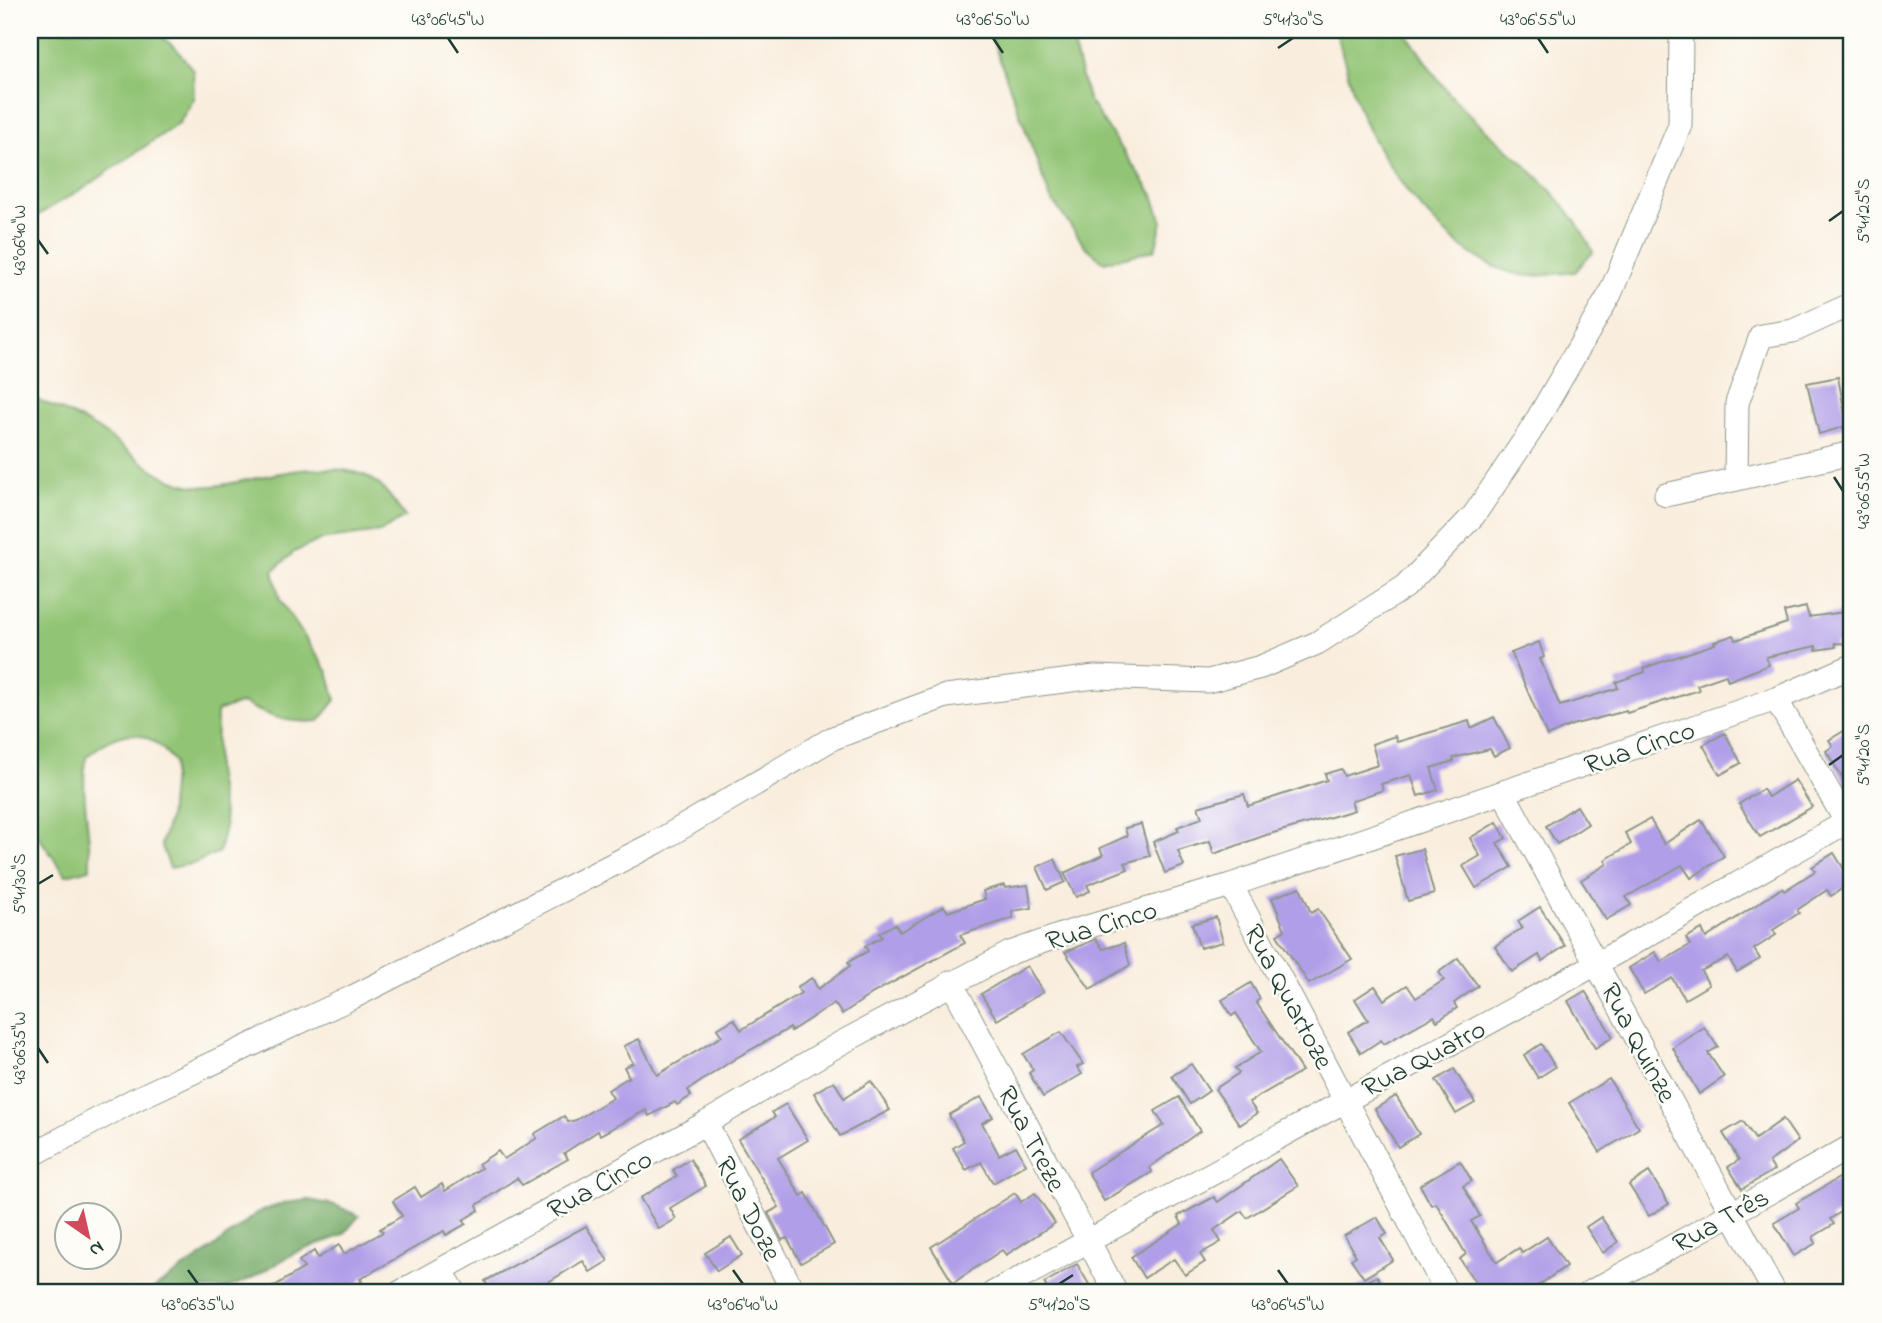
<svg xmlns="http://www.w3.org/2000/svg" width="1882" height="1323" font-family="'Indie Flower',sans-serif">
  <rect width="100%" height="100%" fill="#fdfcf7"/>
  <filter id="ink" filterUnits="userSpaceOnUse"><feTurbulence type="fractalNoise" baseFrequency=".0143" numOctaves="2"/><feDisplacementMap in="SourceGraphic" scale="14" xChannelSelector="R" yChannelSelector="G"/><feConvolveMatrix kernelMatrix="1 2 1 2 8 2 1 2 1" color-interpolation-filters="sRGB"/></filter>
  <filter id="wash" filterUnits="userSpaceOnUse"><feTurbulence type="fractalNoise" baseFrequency=".00686" numOctaves="4" result="noise"/><feDisplacementMap in="SourceGraphic" scale="28" xChannelSelector="R" yChannelSelector="G"/><feGaussianBlur stdDeviation="1.57" result="paint"/><feColorMatrix in="noise" values="0 0 0 0 0 0 0 0 0 0 0 0 0 0 0 0 0 1.4 0 .05"/><feComposite in="paint" operator="in"/></filter>
  <g filter="url(#wash)">
    <rect width="100%" height="100%" fill="#f9eede"/>
    <g fill="#92c474" stroke="#588054" stroke-width="2">
      <path d="M30,30H152L176,48L193,70L194,99L179,123L90,184L30,220Z"/>
      <path d="M989,30H1069L1088,99L1153,195L1162,222L1155,250L1104,262L1085,246L1050,197Z"/>
      <path d="M1335,30H1404C1421,54 1435,78 1455,100C1503,151 1563,186 1593,252L1575,272C1558,273 1538,278 1521,275C1454,262 1397,185 1367,127C1352,97 1346,62 1335,30Z"/>
      <path d="M30,396C54,407 80,417 102,432C130,450 153,477 188,485C207,489 228,484 247,480C283,472 327,462 364,475C382,482 394,502 405,517L380,532L320,540L294,552L273,571L280,600L328,672L336,700L319,721C289,724 270,717 243,703L217,711L216,770L225,827L219,852L195,863L170,868L161,844L169,818L174,762C146,724 120,728 86,757C80,799 91,829 90,869L66,875L30,825Z"/>
    </g>
    <path fill="#75aa66" stroke="#4a744d" stroke-width="2" d="M309,1200L335,1205L359,1216L343,1235L295,1253L250,1279L225,1289H199L190,1293H147L205,1254L257,1213L283,1203Z"/>
    <g id="blocks">
      <g fill="#b19ee8">
        <path d="M1838,377L1847,426L1819,434L1807,383Z"/>
        <path d="M1806,607L1809,617L1852,611V644L1835,643L1836,647L1816,650V646L1766,657L1769,665L1748,673L1728,681L1726,675L1697,685L1699,690L1627,713L1626,711L1572,725L1547,736L1511,653L1539,642L1544,657L1540,659L1560,706L1618,688L1616,682L1645,672L1644,668L1715,644L1714,642L1734,635L1736,640L1787,623L1784,612Z"/>
        <path d="M1494,717L1510,748L1494,756L1490,749L1453,758L1454,761L1431,768L1438,790L1418,796L1411,775L1381,784L1383,790L1351,801L1354,810L1338,815L1266,835L1214,854L1210,841L1178,851L1184,866L1165,873L1153,842L1179,831L1177,827L1202,818L1198,807L1244,794L1248,806L1327,780L1325,774L1341,769L1344,776L1378,765L1372,744L1395,736L1397,742L1469,721L1471,728Z"/>
        <path d="M1852,726V794L1826,751L1833,746L1829,740Z"/>
        <path d="M1725,733L1741,763L1720,775L1703,745Z"/>
        <path d="M1795,780L1812,807L1760,837L1739,804L1763,789L1768,797Z"/>
        <path d="M1577,806L1588,824L1557,844L1546,826Z"/>
        <path d="M1650,819L1664,844L1701,820L1724,856L1691,878L1682,865L1626,897L1631,905L1606,920L1581,880L1607,864L1605,860L1631,844L1625,833Z"/>
        <path d="M1497,822L1506,838L1497,843L1512,867L1476,888L1463,866L1480,856L1470,838Z"/>
        <path d="M1141,824L1150,856L1125,863L1128,869L1087,885L1090,891L1076,897L1064,873L1103,855L1100,848L1127,836L1125,828Z"/>
        <path d="M1422,849L1434,894L1408,901L1395,856Z"/>
        <path d="M1834,853L1852,882L1831,896L1827,890L1797,910L1799,913L1773,930L1776,935L1754,949L1760,959L1737,972L1728,957L1701,971L1709,985L1685,999L1672,978L1644,994L1629,968L1655,952L1661,962L1690,945L1686,938L1702,929L1706,938L1782,888L1784,891L1815,871L1812,867Z"/>
        <path d="M1055,859L1065,882L1047,890L1037,867Z"/>
        <path d="M1004,885L1005,888L1028,885L1032,908L1012,911L1013,918L960,935L965,943L873,993L842,1014L834,1003L791,1031L790,1028L736,1058L688,1090L691,1096L677,1105L675,1102L649,1116L646,1110L600,1135L598,1131L564,1153L568,1159L522,1185L517,1178L477,1205L479,1210L463,1220L466,1224L446,1235L444,1231L360,1279L362,1281L342,1293H263L304,1268L299,1261L314,1251L318,1258L339,1245L344,1254L383,1232L380,1229L402,1216L393,1201L415,1187L421,1197L442,1184L445,1191L481,1168L478,1164L498,1151L504,1159L537,1138L534,1134L564,1116L568,1122L576,1120L613,1098L608,1090L629,1077L624,1067L633,1063L624,1046L639,1039L657,1075L722,1036L717,1029L734,1019L741,1030L801,993L797,987L812,978L818,989L850,966L848,962L868,951L865,946L882,937L879,933L895,924L900,932L944,906L948,912L985,899L983,891Z"/>
        <path d="M1300,887L1311,913L1318,909L1352,959L1309,984L1277,935L1285,930L1272,898Z"/>
        <path d="M1540,907L1565,946L1542,961L1539,955L1512,972L1495,946L1522,928L1518,921Z"/>
        <path d="M1216,917L1223,942L1200,948L1192,924Z"/>
        <path d="M1096,939L1103,949L1124,943L1130,965L1090,989L1065,952Z"/>
        <path d="M1458,958L1478,986L1454,1003L1457,1008L1437,1021L1434,1016L1384,1044L1381,1040L1361,1053L1348,1032L1368,1020L1355,999L1375,986L1384,1000L1407,985L1416,998L1444,980L1439,972Z"/>
        <path d="M1027,966L1043,992L997,1020L981,994Z"/>
        <path d="M1251,983L1260,999L1256,1002L1302,1071L1249,1102L1257,1113L1240,1125L1215,1089L1239,1073L1235,1068L1261,1052L1236,1013L1232,1016L1222,1000Z"/>
        <path d="M1585,991L1613,1037L1595,1048L1568,1001Z"/>
        <path d="M1704,1027L1718,1047L1708,1053L1724,1077L1699,1094L1673,1048Z"/>
        <path d="M1061,1032L1083,1064L1077,1067L1082,1074L1043,1097L1029,1073L1033,1070L1023,1054Z"/>
        <path d="M1541,1044L1555,1067L1538,1078L1524,1055Z"/>
        <path d="M1191,1064L1209,1091L1190,1104L1172,1076Z"/>
        <path d="M1454,1069L1475,1103L1456,1114L1436,1080Z"/>
        <path d="M1609,1079L1639,1128L1600,1152L1569,1103Z"/>
        <path d="M834,1081L844,1098L871,1081L890,1110L840,1136L814,1093Z"/>
        <path d="M1396,1096L1419,1134L1398,1147L1375,1109Z"/>
        <path d="M981,1097L993,1117L982,1123L999,1155L1016,1146L1026,1164L993,1183L981,1162L966,1170L953,1148L964,1141L949,1115Z"/>
        <path d="M1179,1097L1200,1131L1150,1167L1152,1172L1104,1201L1088,1172L1164,1125L1155,1111Z"/>
        <path d="M786,1104L808,1140L778,1158L801,1196L806,1193L834,1244L801,1263L787,1238L782,1240L768,1213L779,1207L738,1139L775,1117L772,1112Z"/>
        <path d="M1783,1119L1798,1141L1769,1162L1774,1170L1742,1189L1728,1167L1739,1160L1723,1133L1743,1121L1755,1139Z"/>
        <path d="M690,1159L706,1186L670,1208L676,1219L659,1229L640,1198L677,1176L673,1170Z"/>
        <path d="M1279,1159L1298,1186L1247,1218L1242,1211L1214,1230L1221,1242L1200,1254L1205,1262L1185,1275L1174,1259L1144,1278L1131,1257L1182,1224L1178,1216L1214,1197L1218,1202Z"/>
        <path d="M1460,1161L1472,1181L1463,1186L1480,1216L1471,1221L1497,1262L1519,1248L1522,1253L1547,1237L1566,1266L1528,1293H1482L1460,1259L1466,1254L1436,1203L1431,1205L1420,1185Z"/>
        <path d="M1649,1172L1669,1204L1649,1216L1629,1185Z"/>
        <path d="M1846,1174L1852,1184V1205L1830,1219L1834,1224L1813,1237L1816,1243L1794,1256L1774,1223L1799,1208L1796,1203Z"/>
        <path d="M1015,1193L1021,1202L1035,1193L1055,1223L1006,1255L1002,1250L953,1283L931,1247Z"/>
        <path d="M1377,1217L1387,1234L1380,1238L1393,1260L1364,1278L1351,1259L1356,1256L1344,1236Z"/>
        <path d="M1601,1217L1618,1242L1603,1253L1586,1227Z"/>
        <path d="M586,1226L608,1261L590,1272L583,1261L530,1293H492L485,1281Z"/>
        <path d="M731,1237L742,1255L717,1271L705,1253Z"/>
        <path d="M1077,1264L1094,1293H1050L1044,1283Z"/>
        <path d="M1377,1276L1388,1293H1347Z"/>
      </g>
    </g>
  </g>
  <g filter="url(#ink)">
    <use href="#blocks" fill-opacity="0" stroke="#8c9689" stroke-width="2"/>
    <g fill="none" stroke-linecap="round" stroke-linejoin="round">
      <g stroke="#8c9689" stroke-width="25">
        <g id="street">
          <path d="M1736,479L1737,403L1761,336L1793,331L1852,304"/>
          <path d="M1666,495L1852,453"/>
          <path d="M1776,699L1852,832"/>
          <path d="M1503,792L1775,1293"/>
          <path d="M1231,885L1447,1293"/>
          <path d="M951,982L1116,1293"/>
          <path d="M706,1123L794,1293"/>
          <path d="M30,1156L134,1100L353,997L657,842L833,738L946,696L1095,677L1208,681L1261,667L1317,643L1405,587L1474,515L1530,432L1610,294L1680,125L1681,30"/>
          <path d="M441,1270L455,1293"/>
          <path d="M399,1293L706,1123L841,1043L1010,953L1070,932L1231,885L1776,699L1852,666"/>
          <path d="M993,1293L1598,963L1852,819"/>
          <path d="M1589,1293L1852,1146"/>
        </g>
      </g>
      <use href="#street" stroke="#fff" stroke-width="23"/>
    </g>
  </g>
  <path fill="none" stroke="#1f3d34" stroke-width="2.5" d="M448,38L458,53M993,38L1003,53M1538,38L1548,53M1278,48L1293,38M1829,221L1843,211M38,240L48,254M1834,477L1843,491M1829,765L1843,755M38,884L53,875M38,1048L48,1063M188,1270L198,1284M733,1270L743,1284M1278,1270L1288,1284M1059,1284L1073,1275"/>
  <g text-anchor="middle" stroke-width="5" stroke-linejoin="round" paint-order="stroke">
    <g font-size="28" fill="#1f3d34" stroke="#fdfcf7">
      <text transform="translate(1639 746) rotate(-19)" y="10">Rua Cinco</text>
      <text transform="translate(1101 924) rotate(-17)" y="10">Rua Cinco</text>
      <text transform="translate(1290 996) rotate(62)" y="10">Rua Quartoze</text>
      <text transform="translate(1640 1042) rotate(62)" y="10">Rua Quinze</text>
      <text transform="translate(1423 1057) rotate(-28)" y="10">Rua Quatro</text>
      <text transform="translate(1033 1138) rotate(62)" y="10">Rua Treze</text>
      <text transform="translate(599 1183) rotate(-29)" y="10">Rua Cinco</text>
      <text transform="translate(750 1208) rotate(63)" y="10">Rua Doze</text>
      <text transform="translate(1720 1219) rotate(-29)" y="10">Rua Três</text>
    </g>
  </g>
  <rect width="1882" height="1323" fill="none" stroke="#fdfcf7" stroke-width="77"/>
  <g transform="translate(88 1236) rotate(146)"><circle r="33" fill="#fdfcf7" stroke="#a4b0a9" stroke-width="2"/>
  <path d="M0-5L12 26L0 18L-12 26Z" fill="#d1495b"/>
  <text y="-10" font-size="19" font-weight="bold" text-anchor="middle" fill="#1f3d34">N</text>
  </g>
  <rect x="38" y="38" width="1805" height="1246" fill="none" stroke="#1f3d34" stroke-width="2.5"/>
  <g font-size="18" text-anchor="middle" fill="#1f3d34">
    <text x="448" y="25">43°06'45"W</text>
    <text x="993" y="25">43°06'50"W</text>
    <text x="1293" y="25">5°41'30"S</text>
    <text x="1538" y="25">43°06'55"W</text>
    <text transform="translate(1863 211) rotate(-90)" y="6">5°41'25"S</text>
    <text transform="translate(19 240) rotate(-90)" y="6">43°06'40"W</text>
    <text transform="translate(1863 491) rotate(-90)" y="6">43°06'55"W</text>
    <text transform="translate(1863 755) rotate(-90)" y="6">5°41'20"S</text>
    <text transform="translate(19 884) rotate(-90)" y="6">5°41'30"S</text>
    <text transform="translate(19 1048) rotate(-90)" y="6">43°06'35"W</text>
    <text x="198" y="1310">43°06'35"W</text>
    <text x="743" y="1310">43°06'40"W</text>
    <text x="1059" y="1310">5°41'20"S</text>
    <text x="1288" y="1310">43°06'45"W</text>
  </g>
</svg>
